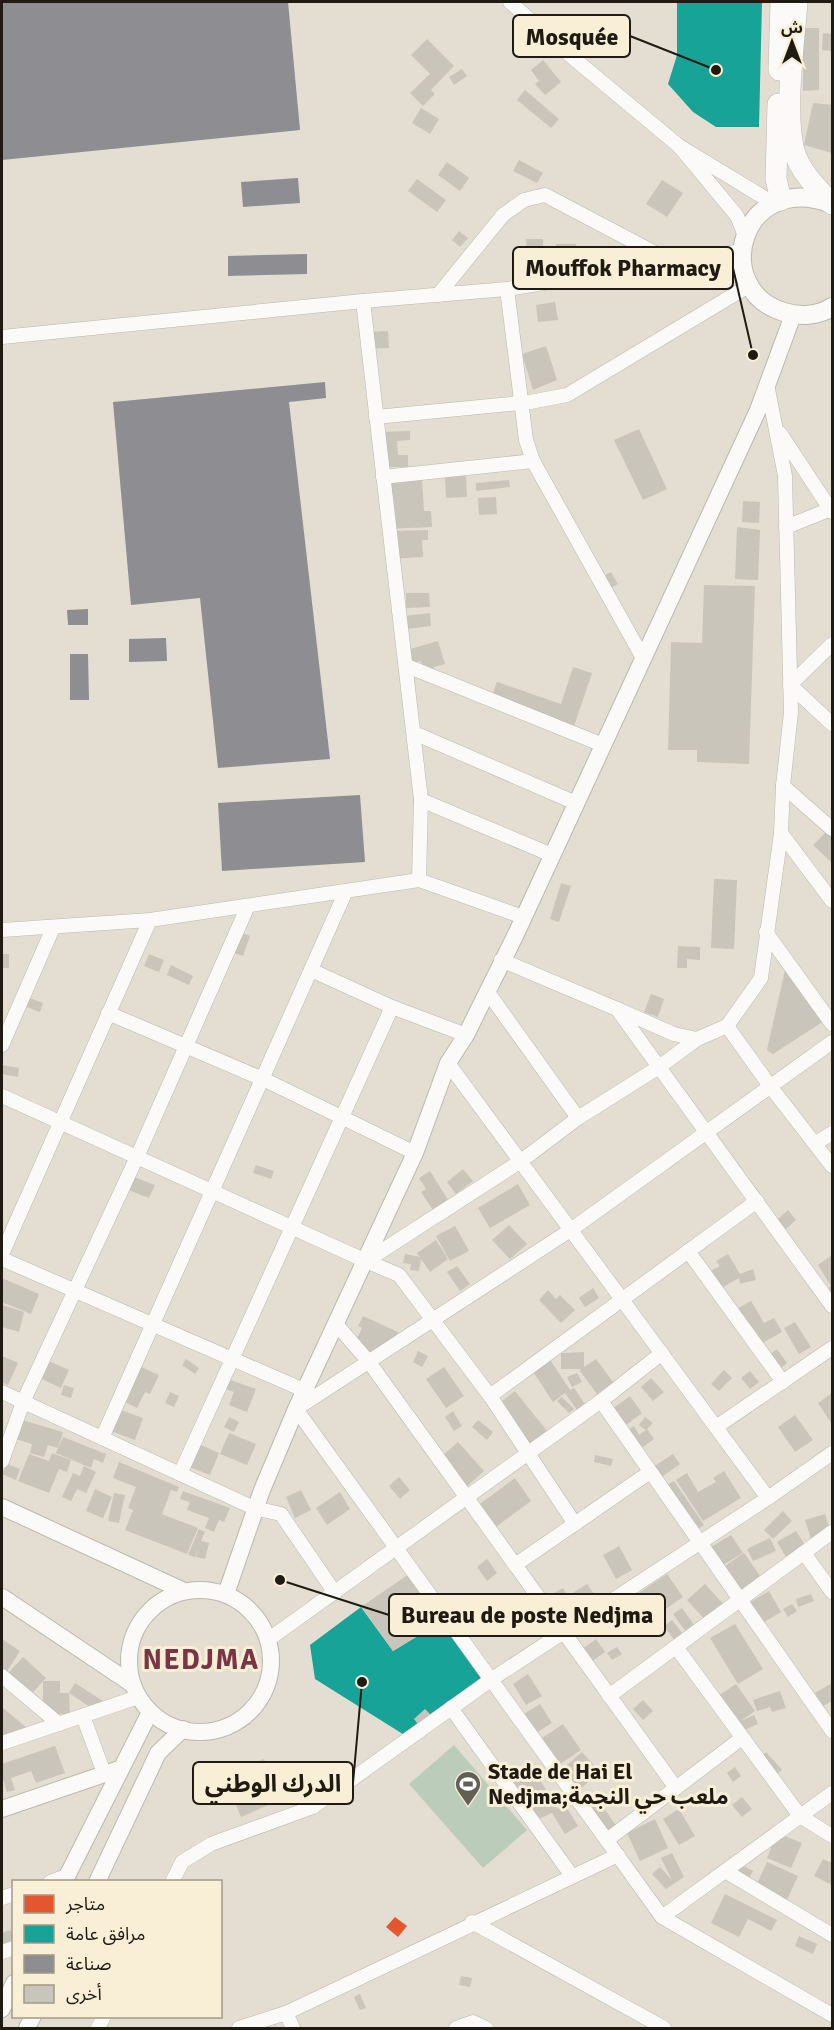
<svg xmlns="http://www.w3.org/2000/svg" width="834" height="2030" font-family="Signika,'Noto Sans Arabic',sans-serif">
  <rect width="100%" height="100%" fill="#e3ded1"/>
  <path fill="#bcb" d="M454,1745L527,1830L483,1868L409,1784Z"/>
  <path fill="#e4572e" d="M395,1917L407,1926L398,1937L386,1927Z"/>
  <g fill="#17a398">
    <path d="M762,2L759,127H716L693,112L668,84L677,55V3Z"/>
    <path d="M361,1607L393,1651L444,1620L489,1686L414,1741L315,1679L310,1645Z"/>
  </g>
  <g fill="#8d8d92">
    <path d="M2,2H288L300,130L2,160Z"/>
    <path d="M298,178L300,203L243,207L241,182Z"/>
    <path d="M307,254V274L228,276V256Z"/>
    <path d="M325,382L326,398L289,402L330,759L218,768L200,598L131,605L113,402Z"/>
    <path d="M88,609V625H68L67,610Z"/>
    <path d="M166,638L167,661L129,662V639Z"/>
    <path d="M70,654H88L89,700H70Z"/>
    <path d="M360,795L365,862L222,871L218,803Z"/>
  </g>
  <g fill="#c9c5ba">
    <path d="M803,28H819V90L803,91Z"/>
    <path d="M823,33L832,34V51L822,50Z"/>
    <path d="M427,39L454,66L431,90L435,94L423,106L410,93L430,74L411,55Z"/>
    <path d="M543,60L561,82L545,95L535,84L539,81L531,70Z"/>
    <path d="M462,69L467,76L454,85L449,77Z"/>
    <path d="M525,90L559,119L551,128L517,100Z"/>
    <path d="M813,103L832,105V153L804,145Z"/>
    <path d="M421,108L439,119L430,134L412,123Z"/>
    <path d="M519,160L543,173L537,183L513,171Z"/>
    <path d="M447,162L469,178L460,191L438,175Z"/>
    <path d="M417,179L446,200L437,212L408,191Z"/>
    <path d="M662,180L683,193L667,217L646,204Z"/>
    <path d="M459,231L468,238L460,247L452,240Z"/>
    <path d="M526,239H543V259L527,260Z"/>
    <path d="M556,244H576L575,271L549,269V249H556Z"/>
    <path d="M555,302L558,320L538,322L536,305Z"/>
    <path d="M388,331L389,348L368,349L367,332Z"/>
    <path d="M546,346L557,380L533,390L522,354Z"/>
    <path d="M639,429L667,489L643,500L614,440Z"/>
    <path d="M410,431V440L397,441L398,455H408V467H382L381,432Z"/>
    <path d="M466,476L467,497L446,498L445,477Z"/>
    <path d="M422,480L424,511H431L432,527L387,529L384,482Z"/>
    <path d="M509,480L510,487L476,491V483Z"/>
    <path d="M496,497L497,514L479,515L478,498Z"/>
    <path d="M743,501L760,502L759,523L742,522Z"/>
    <path d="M737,527L760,530L758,580L735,579Z"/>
    <path d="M428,530V540H422L423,557L391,559L390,531Z"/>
    <path d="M611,572L618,584L606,590L600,578Z"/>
    <path d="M704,585L755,586L749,764L697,762V750H668L671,642L702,643Z"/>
    <path d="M406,593H429L430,607L406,608Z"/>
    <path d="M430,613L431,626L407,629L405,616Z"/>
    <path d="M438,641L445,664L434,667L436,673L425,676L421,661L406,665L403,651Z"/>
    <path d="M573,667L592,673L572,732L489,704L497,682L561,704Z"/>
    <path d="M827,831L832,836V863L813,845Z"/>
    <path d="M714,879L737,880L734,949L711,948Z"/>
    <path d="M561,883L571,886L559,922L550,919Z"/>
    <path d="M235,930L250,936L243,956L227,950Z"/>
    <path d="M678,946L700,947V960L687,959V968H677Z"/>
    <rect x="2" y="954" width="7" height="14"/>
    <path d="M149,954L164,960L159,972L144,966Z"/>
    <path d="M171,965L193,976L189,985L167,975Z"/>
    <path d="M785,970L824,1021L773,1054L767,1050Z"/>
    <path d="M651,994L664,999L658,1017L644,1012Z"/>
    <path d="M27,997L43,1003L40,1012L24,1006Z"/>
    <path d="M2,1065L19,1068L18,1077L2,1074Z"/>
    <path d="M256,1165L274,1171L271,1179L253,1173Z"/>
    <path d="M463,1169L473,1181L456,1194L447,1182Z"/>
    <path d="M430,1171L448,1200L433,1210L421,1192L426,1189L419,1178Z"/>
    <path d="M131,1176L155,1185L149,1198L126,1189Z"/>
    <path d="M518,1184L530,1205L490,1228L478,1208Z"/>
    <path d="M788,1210L796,1220L779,1235L770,1226Z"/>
    <path d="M509,1225L527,1244L510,1259L492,1240Z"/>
    <path d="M455,1226L469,1251L450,1261L436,1236Z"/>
    <path d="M436,1240L448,1259L430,1272L421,1259L419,1271L410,1270L411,1264L403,1263L405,1254L420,1257L417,1253Z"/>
    <path d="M728,1254L740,1274L753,1269L756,1280L740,1284L739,1278L718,1290L707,1273L720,1266L716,1261Z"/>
    <path d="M832,1255V1309L822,1292L831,1286L818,1265Z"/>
    <path d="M457,1266L470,1284L460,1291L447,1272Z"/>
    <path d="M2,1278L39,1294L31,1314L2,1302Z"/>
    <path d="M593,1288L599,1298L585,1307L579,1298Z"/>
    <path d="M548,1290L556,1299L560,1295L575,1310L561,1323L539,1300Z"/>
    <path d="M751,1301L764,1323L774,1318L782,1332L757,1346L735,1310Z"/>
    <path d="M2,1305L24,1312L19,1332L2,1327Z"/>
    <path d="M363,1316L398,1332L387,1354L380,1358L354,1345L362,1328L358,1326Z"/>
    <path d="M795,1322L811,1347L799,1354L784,1328Z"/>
    <path d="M777,1349L787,1363L780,1369L769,1355Z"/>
    <path d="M418,1351L428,1356L422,1367L413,1362Z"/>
    <path d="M545,1352L570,1390L574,1388L585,1404L577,1410L565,1393L553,1402L528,1364Z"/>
    <path d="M584,1352V1367L596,1359L613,1382L597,1394L580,1371L581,1369H561V1353Z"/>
    <path d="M2,1356L18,1363L8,1385L2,1382Z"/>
    <path d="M44,1359L69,1370L61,1388L36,1376Z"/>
    <path d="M186,1359L199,1368L195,1374L182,1365Z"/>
    <path d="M132,1363L159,1375L150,1394L145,1392L137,1408L121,1400Z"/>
    <path d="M444,1367L464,1396L446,1408L426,1379Z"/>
    <path d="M724,1370L732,1378L719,1391L711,1384Z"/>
    <path d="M750,1371L759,1382L750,1389L741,1378Z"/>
    <path d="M577,1373L582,1382L572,1387L567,1377Z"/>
    <path d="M225,1378L256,1389L247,1412L229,1405L234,1392L221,1388Z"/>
    <path d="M651,1378L664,1392L653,1401L641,1387Z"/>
    <path d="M64,1385L74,1388L71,1398L61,1395Z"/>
    <path d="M515,1391L547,1431L529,1445L497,1405Z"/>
    <path d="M170,1392L179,1396L174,1407L165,1403Z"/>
    <path d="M832,1393V1424L818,1403Z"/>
    <path d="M630,1396L642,1413L621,1429L608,1412Z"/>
    <path d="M562,1397L574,1409L569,1413L557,1401Z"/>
    <path d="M116,1408L143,1418L135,1440L108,1430Z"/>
    <path d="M453,1411L462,1426L454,1431L445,1417Z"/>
    <path d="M795,1415L813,1440L795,1452L778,1427Z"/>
    <path d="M229,1417L239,1422L234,1432L224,1427Z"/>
    <path d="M645,1417L653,1423L647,1429L654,1439L636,1452L623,1433L634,1426L639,1435L646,1430L639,1425Z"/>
    <path d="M15,1418L63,1432L58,1448L48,1445L44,1457L30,1453L32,1444L9,1437Z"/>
    <path d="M478,1420L493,1432L487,1440L472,1427Z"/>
    <path d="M229,1433L256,1444L247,1465L220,1454Z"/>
    <path d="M63,1437L106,1454L103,1463L94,1459L91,1468L56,1453Z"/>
    <path d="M194,1442L219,1453L210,1475L184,1465Z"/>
    <path d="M458,1442L484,1471L465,1488L439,1459Z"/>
    <path d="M52,1453L71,1460L67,1472L59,1469L49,1493L18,1481L29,1454L49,1461Z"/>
    <path d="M673,1454L680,1464L660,1478L653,1467Z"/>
    <path d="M595,1455L613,1459L611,1466L594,1462Z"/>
    <path d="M119,1462L179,1487L177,1492L171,1490L162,1514L198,1528L187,1554L125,1530L133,1510L128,1508L136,1487L113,1478Z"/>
    <path d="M7,1464L20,1469L16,1480L2,1474Z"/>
    <path d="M84,1466L96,1472L86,1493L77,1489L71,1501L62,1497L73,1473L80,1476Z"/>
    <path d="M724,1471L741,1498L703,1521L676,1480L687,1473L698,1492L716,1482L713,1478Z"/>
    <path d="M399,1477L410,1490L400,1499L389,1486Z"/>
    <path d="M515,1478L531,1501L489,1532L473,1509Z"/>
    <path d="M674,1481L704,1525L694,1532L663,1487Z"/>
    <path d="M95,1489L112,1497L103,1518L86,1511Z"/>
    <path d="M301,1490L311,1510L295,1518L286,1497Z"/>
    <path d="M183,1491L230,1508L224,1522L219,1520L214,1532L205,1528L209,1518L187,1510L190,1502L180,1499Z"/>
    <path d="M340,1492L350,1509L327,1525L316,1508Z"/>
    <path d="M114,1493L125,1495L119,1523L108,1521Z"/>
    <path d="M783,1511L792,1521L773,1539L764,1530Z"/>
    <path d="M825,1514L831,1534L811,1539L805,1520Z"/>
    <path d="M199,1529L205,1532L201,1541L209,1543L205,1559L196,1557L198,1550L195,1557L188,1555Z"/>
    <path d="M796,1531L808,1550L789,1562L777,1542Z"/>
    <path d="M731,1535L743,1553L723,1565L711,1547Z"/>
    <path d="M770,1538L776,1551L753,1561L747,1549Z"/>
    <path d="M619,1546L632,1570L616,1579L603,1555Z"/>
    <path d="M744,1553L763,1580L740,1595L722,1568Z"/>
    <path d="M487,1559L497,1573L487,1581L477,1567Z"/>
    <path d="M409,1574L444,1620L393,1651L361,1607Z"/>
    <path d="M667,1574L683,1597L646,1623L630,1599Z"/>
    <path d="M587,1584L599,1601L583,1612L571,1594Z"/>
    <path d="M705,1584L726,1607L708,1623L687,1600Z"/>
    <path d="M563,1588L577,1613L556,1624L543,1599Z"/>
    <path d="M769,1591L781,1612L756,1627L744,1606Z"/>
    <path d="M811,1594L814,1601L798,1607L796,1599Z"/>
    <path d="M792,1604L797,1611L788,1617L783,1609Z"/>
    <path d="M682,1608L697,1629L688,1635L673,1614Z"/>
    <path d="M621,1616L628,1622L615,1636L609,1630Z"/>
    <path d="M672,1620L687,1639L678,1645L664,1626Z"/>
    <path d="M735,1624L763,1669L738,1684L710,1638Z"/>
    <path d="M2,1639L20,1651L2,1679Z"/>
    <path d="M596,1639L605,1652L587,1665L578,1652Z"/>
    <path d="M617,1647L622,1654L612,1660L607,1653Z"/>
    <path d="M23,1657L46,1678L43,1681H60V1693H69L75,1683L103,1701L96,1711L69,1693L70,1714H43V1681L25,1701L2,1680Z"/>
    <path d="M528,1674L542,1696L526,1705L513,1684Z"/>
    <path d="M832,1683V1701L823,1706L815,1693Z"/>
    <path d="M736,1684L755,1711L741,1721L754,1715L758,1724L740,1732L715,1698Z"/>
    <path d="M780,1691L786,1708L772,1712L770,1707L757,1711L753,1700Z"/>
    <path d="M643,1700L653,1711L643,1720L633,1709Z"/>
    <path d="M540,1704L552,1723L536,1733L524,1714Z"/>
    <path d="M2,1707L28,1729L16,1742L6,1734L2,1740Z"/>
    <path d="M425,1709L433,1717L421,1728L414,1719Z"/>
    <path d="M563,1724L581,1750L560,1764L542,1738Z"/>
    <path d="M55,1746L65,1773L36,1783L31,1771L11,1778L15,1790L7,1792L2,1776V1764Z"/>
    <path d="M582,1752L600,1772L578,1791L561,1770Z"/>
    <path d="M766,1752L782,1770L772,1778L757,1761Z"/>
    <path d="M264,1759L280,1800L241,1817L223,1774Z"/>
    <path d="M530,1764L558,1809L565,1805L578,1826L565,1834L552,1813L539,1819L525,1797L521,1799L508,1778Z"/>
    <path d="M735,1767L741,1776L733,1782L727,1773Z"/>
    <path d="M602,1793L607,1800L601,1804L617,1827L609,1832L588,1803Z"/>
    <path d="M742,1797L752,1809L742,1817L732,1805Z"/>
    <path d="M679,1809L695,1836L679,1845L663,1819Z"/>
    <path d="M655,1819L668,1848L640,1861L627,1833Z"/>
    <path d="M777,1833L802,1843L791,1868L767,1858Z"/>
    <path d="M672,1853L684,1877L666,1889L652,1874L660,1867L672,1880L661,1858Z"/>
    <path d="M823,1859L832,1863V1885L814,1876Z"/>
    <path d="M736,1862L753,1871L748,1881L731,1873Z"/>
    <path d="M767,1862L798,1876L786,1902L755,1888Z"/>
    <path d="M725,1894L777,1920L771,1931L748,1919L739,1937L711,1923Z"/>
    <path d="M11,1930L14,1941L2,1944V1933Z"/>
    <path d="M799,1936L817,1944L813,1954L795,1946Z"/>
    <path d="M461,1976L472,1978L470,1987L459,1985Z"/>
    <path d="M360,1994L366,2008L360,2010L354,1997Z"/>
  </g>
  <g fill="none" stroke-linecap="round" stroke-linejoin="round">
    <g stroke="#bcb8ae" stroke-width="15">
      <g id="minor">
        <path d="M510,2L572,57L679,146"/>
        <path d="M745,236L737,216L679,146L773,203"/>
        <path d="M507,289L526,440L533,461L643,658"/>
        <path d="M438,295L503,215L524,200L545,195L672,262"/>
        <path d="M363,301L421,800L419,880L523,917"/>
        <path d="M2,337L363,301L507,289L742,251"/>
        <path d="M376,417L530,402L567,395L750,285"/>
        <path d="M780,433L832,512"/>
        <path d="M383,477L533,461"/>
        <path d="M786,527L831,509"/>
        <path d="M832,644L790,685L832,724"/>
        <path d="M407,666L603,745"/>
        <path d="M414,733L576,803"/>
        <path d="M783,786L832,829"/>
        <path d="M421,800L552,855"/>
        <path d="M781,833L832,901"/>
        <path d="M2,930L150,920L419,880"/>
        <path d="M766,932L832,1024"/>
        <path d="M501,960L617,1009L832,1306"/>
        <path d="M311,970L392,1007L466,1035"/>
        <path d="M487,991L578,1118"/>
        <path d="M617,1009L674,1034L697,1039L727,1026L761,978L781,833L783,786L791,712L785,476L767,384"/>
        <path d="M108,1013L263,1079L415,1153"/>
        <path d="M727,1026L770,1086L832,1166"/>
        <path d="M832,1042L572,1229L296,1409L662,1917L832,1793"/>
        <path d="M2,1045L53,928"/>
        <path d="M448,1063L768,1498"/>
        <path d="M2,1096L366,1261L521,1161L578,1118L659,1067L697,1039"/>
        <path d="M816,1143L832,1133"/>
        <path d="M688,1251L783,1382"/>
        <path d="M2,1254L150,920"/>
        <path d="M2,1259L306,1391"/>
        <path d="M366,1261L399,1275L490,1396L575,1524"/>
        <path d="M336,1324L369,1362L676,1788"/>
        <path d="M2,1392L254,1508L281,1514L335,1593"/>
        <path d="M490,1396L757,1201"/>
        <path d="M601,1401L832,1731"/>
        <path d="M716,1427L832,1348"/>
        <path d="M102,1438L346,891"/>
        <path d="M2,1461L23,1402L137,1157L247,908"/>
        <path d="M180,1474L392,1007"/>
        <path d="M804,1553L832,1592"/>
        <path d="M515,1565L650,1472"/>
        <path d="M269,1639L601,1401L662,1353"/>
        <path d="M676,1647L800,1816L832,1836"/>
        <path d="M2,1676L59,1724"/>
        <path d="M609,1696L832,1532"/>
        <path d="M451,1708L572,1876"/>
        <path d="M83,1716L104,1773"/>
        <path d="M2,1743L138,1697"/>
        <path d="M607,1840L742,1738"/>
        <path d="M725,1871L832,1935"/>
        <path d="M50,1882L66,1876"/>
        <path d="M172,1882L182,1862L211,1844L313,1807L492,1679L768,1498L832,1453"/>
        <path d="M2,1898L14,1894"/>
        <path d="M662,1917L832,2015"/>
        <path d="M472,1922L664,2028"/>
        <path d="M2,1952L14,1948"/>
        <path d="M286,2013L293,2028"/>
        <path d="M98,2028L104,2016"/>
        <path d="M239,2028L286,2013L618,1855"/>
        <path d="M456,2028L473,2022L486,2028"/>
      </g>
    </g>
    <g stroke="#bcb8ae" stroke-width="18">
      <g id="tertiary">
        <path d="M2,1507L184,1591"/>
        <circle cx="200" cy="1661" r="71"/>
        <path d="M226,1594L262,1490L296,1409L415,1153L448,1063L466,1035L516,934L758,410L793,315"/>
        <path d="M2,1597L132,1684"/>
        <path d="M2,1809L119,1769"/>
        <path d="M64,1882L150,1712"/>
        <path d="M97,1882L158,1753L183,1729"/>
        <path d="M2,2009L14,1983"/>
        <path d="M27,2028L33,2016"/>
      </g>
    </g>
    <g stroke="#bcb8ae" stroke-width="20">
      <path id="secondary" d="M832,204C740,169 709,290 784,312C800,317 818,316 832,307"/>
    </g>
    <g stroke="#bcb8ae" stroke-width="22">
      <g id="trunk">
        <path d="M797,2C794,44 784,111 794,151C800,172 818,189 832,204"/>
        <path d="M779,70L781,2"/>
        <path d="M778,104L776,179L781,200"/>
      </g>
    </g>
    <use href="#minor" stroke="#fbfaf8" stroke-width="14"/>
    <use href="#tertiary" stroke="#fbfaf8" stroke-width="16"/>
    <use href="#secondary" stroke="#fbfaf8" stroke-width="18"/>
    <use href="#trunk" stroke="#fbfaf8" stroke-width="21"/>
  </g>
  <defs>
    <g id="stadium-pin" transform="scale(1.35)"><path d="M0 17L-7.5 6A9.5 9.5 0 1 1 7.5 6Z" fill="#645f56" stroke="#f9eed6"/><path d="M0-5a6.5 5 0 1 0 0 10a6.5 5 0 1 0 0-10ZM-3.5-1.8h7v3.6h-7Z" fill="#fff"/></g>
  </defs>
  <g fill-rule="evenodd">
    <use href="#stadium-pin" x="468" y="1784"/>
  </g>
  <g text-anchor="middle" stroke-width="6" stroke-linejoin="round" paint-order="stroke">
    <g font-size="22" font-weight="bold" fill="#1f1b13" stroke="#f9eed6" text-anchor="start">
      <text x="488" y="1779">Stade de Hai El<tspan x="488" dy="25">Nedjma;ملعب حي النجمة</tspan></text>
    </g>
    <g font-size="28" font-weight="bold" letter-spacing="1.5" fill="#7a3446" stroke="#f9eed6">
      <text x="201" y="1669">NEDJMA</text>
    </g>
  </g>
  <path fill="none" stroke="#1f1b13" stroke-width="2" d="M716 70L630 36M753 355L733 268M280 1580L389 1615M362 1682L353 1783"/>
  <g fill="#1f1b13" stroke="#f9eed6" stroke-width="2">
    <circle cx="716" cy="70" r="6"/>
    <circle cx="753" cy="355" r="6"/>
    <circle cx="280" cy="1580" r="6"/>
    <circle cx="362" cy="1682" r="6"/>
  </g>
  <g fill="#f9eed6" stroke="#1f1b13" stroke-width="2">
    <rect x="513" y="15" width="117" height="42" rx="6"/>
    <rect x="513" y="247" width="220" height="42" rx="6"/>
    <rect x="389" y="1594" width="276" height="42" rx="6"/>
    <rect x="193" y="1762" width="160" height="42" rx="6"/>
  </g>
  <g font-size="24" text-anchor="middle" font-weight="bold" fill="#1f1b13">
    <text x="572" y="45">Mosquée</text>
    <text x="623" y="276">Mouffok Pharmacy</text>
    <text x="527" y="1623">Bureau de poste Nedjma</text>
    <text x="273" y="1792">الدرك الوطني</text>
  </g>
  <rect width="834" height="2030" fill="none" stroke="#1f1b13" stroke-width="6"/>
  <rect x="12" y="1880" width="210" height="138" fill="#f9eed6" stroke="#a29a88" stroke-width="1.5"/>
  <rect x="24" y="1895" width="30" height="18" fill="#e4572e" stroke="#a29a88" stroke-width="1.5"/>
  <text x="66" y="1910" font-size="18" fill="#1f1b13">متاجر</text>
  <rect x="24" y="1925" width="30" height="18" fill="#17a398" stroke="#a29a88" stroke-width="1.5"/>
  <text x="66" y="1940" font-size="18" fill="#1f1b13">مرافق عامة</text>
  <rect x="24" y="1955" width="30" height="18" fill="#8d8d92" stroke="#a29a88" stroke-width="1.5"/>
  <text x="66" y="1970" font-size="18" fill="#1f1b13">صناعة</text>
  <rect x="24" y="1985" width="30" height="18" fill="#c9c5ba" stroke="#a29a88" stroke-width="1.5"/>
  <text x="66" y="2000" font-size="18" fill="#1f1b13">أخرى</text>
  <g transform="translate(792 42)" stroke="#f9eed6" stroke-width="4.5" paint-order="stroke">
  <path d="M0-4.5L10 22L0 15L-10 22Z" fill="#1f1b13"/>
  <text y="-9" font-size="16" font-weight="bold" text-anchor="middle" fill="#1f1b13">ش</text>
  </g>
</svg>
